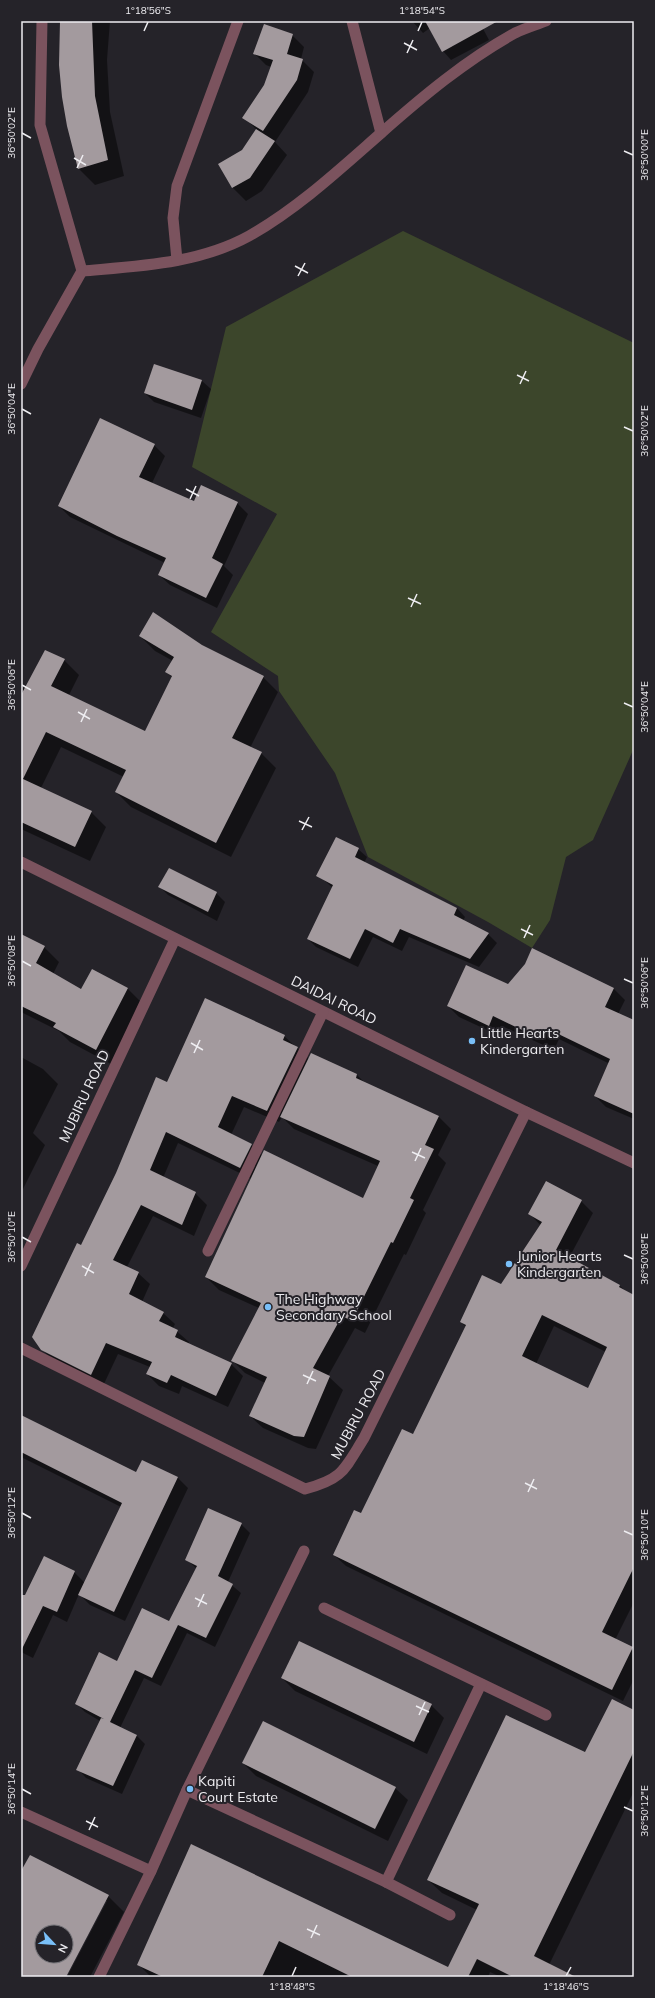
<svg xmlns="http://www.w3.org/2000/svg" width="655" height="1998" font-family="Mulish,sans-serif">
  <rect width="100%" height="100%" fill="#252329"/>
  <path fill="#3c462b" d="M403,231L634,343V748L593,840L566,857L550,920L532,948L488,922L368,857L335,773L279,691L278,676L211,632L277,514L192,467L226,327Z"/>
  <g fill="#0007" fill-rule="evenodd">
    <path d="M62,21H110L107,60L110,112L124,176L95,185L79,169Z"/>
    <path d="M412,21H479L489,40L451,60L443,51L430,28L423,33Z"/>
    <path d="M292,35L304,47L301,59L314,72L308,92L275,142L287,155L262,191L246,201L233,188L219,164L243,151L257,130L244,117L265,85L271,67L266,65L254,53Z"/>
    <path d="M155,365L202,381L211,389L201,418L154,402L145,393Z"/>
    <path d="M154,445L165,456L152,483L194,502L237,503L248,514L224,566L233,575L217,608L170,585L159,575L165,563L70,517L59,506Z"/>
    <path d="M140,636L202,646L263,677L278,692L250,748L261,753L276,768L231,857L131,807L116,792L124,777L61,747L41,788L91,812L106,827L90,861L21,829V687L25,689L45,651L64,660L79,675L69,695L146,732L173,678L166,672L173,661L155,651Z"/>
    <path d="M358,849L367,857L364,863L457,908L465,917L463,921L488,934L497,943L479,967L409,937L402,951L373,937L358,967L316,947L308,939L333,888L318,875Z"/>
    <path d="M159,886L216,893L225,902L217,921L168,895Z"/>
    <path d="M21,935L44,947L59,962L53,974L81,991L92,970L128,989L143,1004L111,1064L70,1042L59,1031L21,1012Z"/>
    <path d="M533,950L614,989L625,1000L618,1014L634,1021V1119L606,1107L595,1096L610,1064L559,1039L554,1050L504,1027L500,1036L459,1017L448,1006L508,986L526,965Z"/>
    <path d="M284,1036L309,1059L312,1054L357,1075L365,1083L438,1116L451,1129L438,1155L446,1163L423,1210L426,1213L406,1255L404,1254L365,1333L355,1328L328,1376L343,1390L316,1449L308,1448L263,1428L250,1416L265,1383L245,1373L232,1360L259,1308L219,1290L206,1277L252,1179L178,1143L163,1178L195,1193L207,1205L194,1236L153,1216L127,1267L138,1273L150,1284L142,1302L163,1313L175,1324L173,1328L189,1342L188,1344L231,1364L243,1376L228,1407L182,1386L179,1394L159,1386L147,1374L150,1367L118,1354L103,1386L54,1362L42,1349L81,1246L168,1083ZM244,1107L279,1122L282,1117L294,1129L378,1166L363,1199L263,1156L251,1145L231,1135Z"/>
    <path d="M21,1057L43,1069L58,1084L33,1133L45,1145L21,1193Z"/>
    <path d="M546,1182L581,1201L593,1213L569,1258L620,1286L627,1292L634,1296V1602L615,1640L634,1650V1679L623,1701L346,1566L334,1555L414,1435L466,1327L461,1322L501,1285L541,1226L530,1214ZM554,1326L606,1352L588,1389L536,1364Z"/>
    <path d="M21,1416L137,1473L178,1478L188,1488L125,1621L90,1605L79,1594L67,1622L53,1615L33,1658L21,1652V1605L74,1572L85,1583L121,1507L21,1457Z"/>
    <path d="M241,1524L250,1533L228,1582L241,1593L215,1647L187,1633L161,1686L144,1678L120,1728L136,1735L145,1744L122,1794L86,1778L78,1769L100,1721L85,1712L76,1703L117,1662L170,1623L197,1569L186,1559Z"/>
    <path d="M282,1678L431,1705L444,1718L427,1754L295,1691Z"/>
    <path d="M634,1711V1791L549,1965L573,1977H501L490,1972L488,1977H151L138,1964L192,1845L449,1969L477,1910L442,1893L428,1880L586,1754Z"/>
    <path d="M243,1763L395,1788L408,1800L388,1841L256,1776Z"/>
    <path d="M21,1873L108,1896L124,1912L90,1977H67L107,1901H105L65,1977H21ZM42,1932H66V1956H42Z"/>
  </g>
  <g fill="#a39a9e" fill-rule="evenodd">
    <path d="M60,21H92L95,96L108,160L78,169L67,126L62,97L59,65Z"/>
    <path d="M425,21H498L442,52Z"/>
    <path d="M264,24L293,34L287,54L303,59L297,80L263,131L242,118L264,85L273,60L253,54Z"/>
    <path d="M256,129L275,141L250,178L232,188L218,164L242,150Z"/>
    <path d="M154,364L202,380L192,410L144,393Z"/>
    <path d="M100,418L155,444L139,477L194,501L201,485L238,502L212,558L223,564L206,598L158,575L166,558L117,536L58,506Z"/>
    <path d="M153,612L202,645L264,676L232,738L262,752L216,843L115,792L126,770L46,732L23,779L92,811L75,847L21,822V695L45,650L65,659L51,686L145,731L172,676L165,672L174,657L139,636Z"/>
    <path d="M336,837L359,848L355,857L457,908L454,915L489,933L470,959L400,929L393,943L365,929L350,959L307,939L333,885L316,876Z"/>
    <path d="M169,868L217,892L208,912L158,887Z"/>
    <path d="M21,934L45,946L36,963L81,989L92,969L128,988L96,1050L53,1027L56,1023L21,1006Z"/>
    <path d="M532,948L614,988L605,1007L634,1020V1114L594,1096L610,1059L548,1029L543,1040L493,1016L489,1026L447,1006L466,965L508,984L525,964Z"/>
    <path d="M205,998L285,1035L283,1040L298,1047L267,1111L232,1096L218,1127L252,1144L240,1168L166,1132L150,1170L196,1192L182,1225L141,1205L113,1260L139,1272L129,1294L164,1312L159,1321L178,1330L175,1337L232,1363L216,1396L171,1375L167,1383L146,1374L152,1362L106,1343L91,1375L41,1350L32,1337L77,1243L81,1245L116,1173L156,1077L167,1082Z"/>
    <path d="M311,1053L357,1074L356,1078L439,1116L425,1145L434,1149L410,1198L414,1200L393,1243L391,1242L352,1321L342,1316L313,1368L330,1376L304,1437L294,1436L249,1416L267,1377L231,1361L261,1303L205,1277L264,1150L363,1198L380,1161L280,1117Z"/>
    <path d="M546,1181L582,1200L556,1250L620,1285L619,1287L634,1295V1567L602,1632L633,1647L612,1690L333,1555L354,1510L361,1513L402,1429L413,1434L466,1325L460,1322L482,1275L501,1284L542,1222L528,1214ZM542,1315L607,1347L588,1388L522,1356Z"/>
    <path d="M21,1415L136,1472L142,1460L178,1477L114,1612L78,1595L122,1503L21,1452Z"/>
    <path d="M208,1508L242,1523L218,1576L233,1584L206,1638L178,1625L152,1678L135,1670L110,1722L137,1735L113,1786L76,1770L101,1718L104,1719L75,1704L99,1652L117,1661L142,1608L169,1621L197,1566L185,1560Z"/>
    <path d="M44,1556L75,1571L57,1612L43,1606L21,1651V1595H25Z"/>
    <path d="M299,1641L432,1704L414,1742L281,1678Z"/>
    <path d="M612,1699L634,1710V1751L534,1956L576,1977H513L477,1959L468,1977H352L279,1941L262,1977H163L137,1965L191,1844L448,1967L479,1904L427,1880L506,1715L585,1752Z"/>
    <path d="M263,1721L396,1787L375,1829L242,1763Z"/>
    <path d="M30,1855L109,1895L66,1977H21V1871ZM42,1932H66V1956H42Z"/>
  </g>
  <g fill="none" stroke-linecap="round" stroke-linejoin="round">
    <g stroke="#7b535e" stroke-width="11">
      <path d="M42,21L40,125L82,271C138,266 198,264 249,236C297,209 339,170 380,134C422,97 466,60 515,33C525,28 536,25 546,21"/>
      <path d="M352,21L381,133"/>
      <path d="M177,260L173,218L177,186L238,21"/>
      <path d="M21,384L38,349L82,271"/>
      <path d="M21,862L526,1112L634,1163"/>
      <path d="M208,1251L323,1012"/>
      <path d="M21,1266L175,939"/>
      <path d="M21,1348L305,1489C343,1479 344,1470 364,1438L526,1112"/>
      <path d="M324,1608L546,1715"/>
      <path d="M187,1790L386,1882L450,1915"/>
      <path d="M21,1812L151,1871"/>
      <path d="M386,1882L481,1684"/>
      <path d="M99,1977L151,1871L187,1790L304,1551"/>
    </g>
  </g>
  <path fill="none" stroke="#eeedf1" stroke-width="1.5" d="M144,31L148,22M418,31L422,22M404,43L417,50M407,53L413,40M22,133L31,138M624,151L633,155M74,158L86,165M77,168L83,155M295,266L308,273M298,276L305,263M517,375L529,381M520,384L526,371M22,409L31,414M624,427L633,431M186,489L199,496M190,499L196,486M408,598L421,604M411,607L417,594M22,685L31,690M624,703L633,707M78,712L90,719M81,722L87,709M299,821L312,827M302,830L309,817M521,929L533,935M524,938L530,925M22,961L31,966M624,979L633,983M191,1043L203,1050M194,1053L200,1040M412,1152L425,1158M415,1161L421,1148M22,1237L31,1242M624,1255L633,1259M82,1266L94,1273M85,1276L91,1263M303,1375L316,1381M307,1384L313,1371M525,1483L537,1489M528,1492L534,1479M22,1513L31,1518M624,1531L633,1535M195,1598L207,1604M198,1607L204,1594M416,1706L429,1712M419,1715L425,1702M22,1789L31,1794M624,1807L633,1811M86,1821L98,1827M89,1830L95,1817M307,1929L320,1935M311,1938L317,1925M292,1976L296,1967M566,1976L571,1967"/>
  <g fill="#79bff8" stroke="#252329" stroke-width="1.5">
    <circle cx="472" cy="1041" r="4"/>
    <circle cx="509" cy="1264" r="4"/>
    <circle cx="268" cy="1307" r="4"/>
    <circle cx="190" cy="1789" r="4"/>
  </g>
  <g text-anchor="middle" stroke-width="4" stroke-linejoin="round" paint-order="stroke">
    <g font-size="14" fill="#eeedf1" stroke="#252329">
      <text transform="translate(334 1000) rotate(26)" y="5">DAIDAI ROAD</text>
      <text transform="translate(84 1096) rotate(-65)" y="5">MUBIRU ROAD</text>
      <text transform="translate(358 1414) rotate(-62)" y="5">MUBIRU ROAD</text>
    </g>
    <g font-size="14" fill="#eeedf1" stroke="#252329" text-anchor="start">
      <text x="480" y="1038">Little Hearts<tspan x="480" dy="16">Kindergarten</tspan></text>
      <text x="517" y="1261">Junior Hearts<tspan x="517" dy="16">Kindergarten</tspan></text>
      <text x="276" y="1304">The Highway<tspan x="276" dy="16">Secondary School</tspan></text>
      <text x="198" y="1786">Kapiti<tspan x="198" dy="16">Court Estate</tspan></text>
    </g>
  </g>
  <rect width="655" height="1998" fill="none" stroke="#252329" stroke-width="44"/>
  <g transform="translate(54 1944) rotate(116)"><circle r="19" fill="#252329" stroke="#757479"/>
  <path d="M0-3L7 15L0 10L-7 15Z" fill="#79bff8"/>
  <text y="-6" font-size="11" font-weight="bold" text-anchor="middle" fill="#eeedf1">N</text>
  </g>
  <rect x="22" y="22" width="611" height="1954" fill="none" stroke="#eeedf1" stroke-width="1.5"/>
  <g font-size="10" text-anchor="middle" fill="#eeedf1">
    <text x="148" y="14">1°18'56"S</text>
    <text x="422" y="14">1°18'54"S</text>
    <text transform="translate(11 133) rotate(-90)" y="4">36°50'02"E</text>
    <text transform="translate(644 155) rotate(-90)" y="4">36°50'00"E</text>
    <text transform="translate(11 409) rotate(-90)" y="4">36°50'04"E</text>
    <text transform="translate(644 431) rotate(-90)" y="4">36°50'02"E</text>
    <text transform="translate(11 685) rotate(-90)" y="4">36°50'06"E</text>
    <text transform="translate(644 707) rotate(-90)" y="4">36°50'04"E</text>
    <text transform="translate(11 961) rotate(-90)" y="4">36°50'08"E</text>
    <text transform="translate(644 983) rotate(-90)" y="4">36°50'06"E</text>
    <text transform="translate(11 1237) rotate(-90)" y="4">36°50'10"E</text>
    <text transform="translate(644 1259) rotate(-90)" y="4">36°50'08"E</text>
    <text transform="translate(11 1513) rotate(-90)" y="4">36°50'12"E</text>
    <text transform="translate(644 1535) rotate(-90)" y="4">36°50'10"E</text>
    <text transform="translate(11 1789) rotate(-90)" y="4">36°50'14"E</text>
    <text transform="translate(644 1811) rotate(-90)" y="4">36°50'12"E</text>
    <text x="292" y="1990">1°18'48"S</text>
    <text x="566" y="1990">1°18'46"S</text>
  </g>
</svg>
